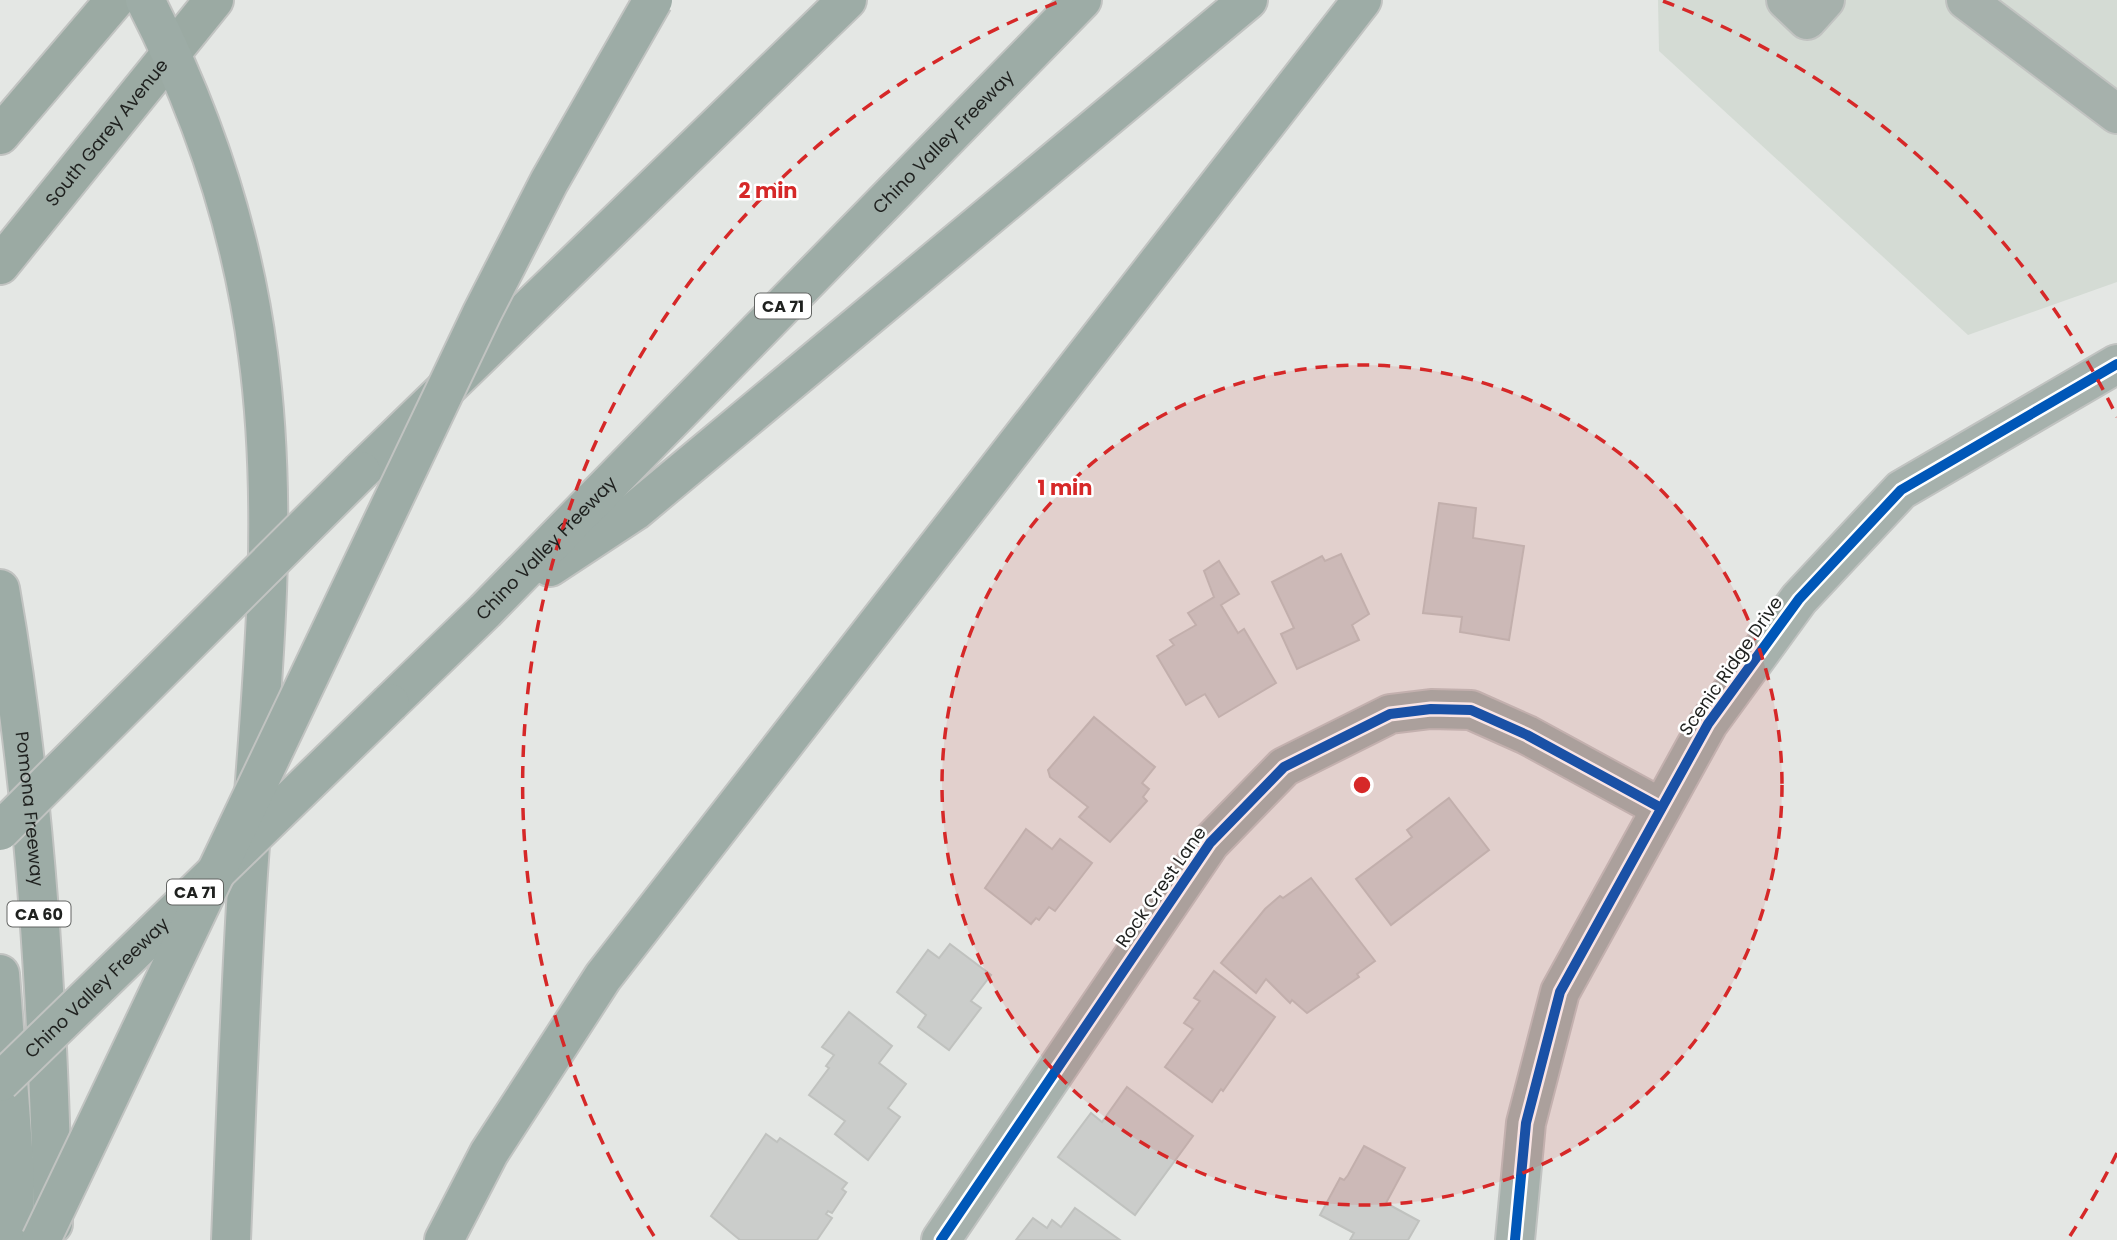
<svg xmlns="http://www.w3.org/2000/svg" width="2117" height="1240" font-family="Poppins,sans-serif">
  <rect width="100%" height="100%" fill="#e4e7e4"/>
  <path fill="#d4dbd4" d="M1658,0H2117V282L1968,335L1659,51Z"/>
  <g fill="#cbcdcb" stroke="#c0c2bf" stroke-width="2">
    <path d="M1439,503L1476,508L1473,538L1524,546L1509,640L1460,632L1462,617L1423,613Z"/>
    <path d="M1341,554L1369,614L1352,625L1359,640L1297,669L1281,634L1294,628L1272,582L1322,556L1325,561Z"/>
    <path d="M1219,561L1239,594L1221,605L1238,633L1244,629L1276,683L1219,717L1205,694L1186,705L1157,656L1174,645L1170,640L1196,625L1188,613L1214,597L1204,571Z"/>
    <path d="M1094,717L1155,767L1142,783L1149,789L1143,797L1147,801L1110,842L1079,817L1088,807L1050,777L1048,770Z"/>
    <path d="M1449,798L1489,850L1391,925L1356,879L1412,837L1407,830Z"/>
    <path d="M1026,829L1052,849L1060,839L1092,863L1055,911L1049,907L1039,920L1036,918L1031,924L985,888Z"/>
    <path d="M1311,878L1375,961L1357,974L1359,977L1307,1013L1292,1000L1290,1003L1266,979L1256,993L1221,963L1265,909L1280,896L1283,898Z"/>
    <path d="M950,944L991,975L971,1001L981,1008L949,1050L918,1027L926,1015L897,992L928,950L939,958Z"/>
    <path d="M1214,971L1275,1017L1223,1091L1221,1089L1212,1102L1165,1067L1193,1029L1184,1023L1200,1001L1194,998Z"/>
    <path d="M849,1012L892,1046L879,1063L906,1084L888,1108L900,1117L868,1160L835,1134L845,1121L809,1095L829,1068L826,1066L834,1055L822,1047Z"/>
    <path d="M1127,1087L1193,1136L1135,1215L1058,1157L1091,1113L1102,1122Z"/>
    <path d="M766,1134L777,1142L780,1138L847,1183L842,1189L846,1192L832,1213L828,1211L826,1214L832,1218L817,1240H740L711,1216Z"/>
    <path d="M1364,1146L1405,1168L1386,1203L1419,1221L1408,1240H1350L1354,1233L1320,1215L1340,1178L1344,1180L1348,1175Z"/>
    <path d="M1075,1208L1120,1240H1016L1033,1218L1047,1228L1052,1220L1061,1227Z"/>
  </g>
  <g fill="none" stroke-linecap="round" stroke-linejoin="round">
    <g stroke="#c1c3c1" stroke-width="42">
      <g id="minor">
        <path d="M1786,0L1807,20L1825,0"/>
        <path d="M1966,0L2117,114"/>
        <path d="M941,1240L1210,843L1284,767L1390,714L1431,709L1471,710L1527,735L1661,808"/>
        <path d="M1515,1240L1526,1123L1560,992L1708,724L1799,599L1901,490L2117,364"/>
      </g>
    </g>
    <g stroke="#c1c3c1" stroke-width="42">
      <g id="major">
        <path d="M0,135L115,0"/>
        <path id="s1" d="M0,265L214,0"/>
      </g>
    </g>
    <g stroke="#c1c3c1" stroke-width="42">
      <g id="highway">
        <path d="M145,0C202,111 242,230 258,354C281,526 260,702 248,873C240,995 236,1118 231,1240"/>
        <path d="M361,471L847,0"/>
        <path d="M550,567L635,511L1248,0"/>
        <path id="s2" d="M0,589C37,798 48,1013 53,1224"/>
        <path id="s3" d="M390,703L485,611L1082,0"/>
        <path d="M0,974L14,1161L15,1240"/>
        <path d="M444,1240L489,1153L603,977L1362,0"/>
      </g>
    </g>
    <use href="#minor" stroke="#a6b1ac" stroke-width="38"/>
    <use href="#major" stroke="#9baaa3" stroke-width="38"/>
    <use href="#highway" stroke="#9daca6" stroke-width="38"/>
    <g stroke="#c1c3c1" stroke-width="42" stroke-linecap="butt">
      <g id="highway-bridge">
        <path d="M0,831L361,471"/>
        <path id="s4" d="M0,1082L390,703"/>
        <path d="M41,1240L482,313L549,182L653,0"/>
      </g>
    </g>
    <use href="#highway-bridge" stroke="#9daca6" stroke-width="38"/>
    <g stroke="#fff" stroke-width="15">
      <g id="cycleway">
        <path d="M941,1240L1210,843L1284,767L1390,714L1431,709L1471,710L1527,735L1661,808"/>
        <path d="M1515,1240L1526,1123L1560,992L1708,724L1799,599L1901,490L2117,364"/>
      </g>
    </g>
    <use href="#cycleway" stroke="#0057b8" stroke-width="10"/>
  </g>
  <circle cx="1362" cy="785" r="420" fill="#d62828" fill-opacity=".12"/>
  <g fill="none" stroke="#d62828" stroke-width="3.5" stroke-dasharray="12 9">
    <circle cx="1362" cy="785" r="420"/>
    <path d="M2117 1153A840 840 0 0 1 2070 1236M654 1236A840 840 0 0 1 1061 1M1663 1A840 840 0 0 1 2117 417"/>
  </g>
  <g text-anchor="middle" stroke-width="5" stroke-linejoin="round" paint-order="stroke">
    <g fill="#fff" stroke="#626462" stroke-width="2">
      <rect x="755" y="293.5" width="56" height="25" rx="5"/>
      <rect x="167" y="879.5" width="56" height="25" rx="5"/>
      <rect x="7.5" y="901.5" width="63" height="25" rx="5"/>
    </g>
    <g font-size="16" font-weight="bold" fill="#1f211f">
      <text x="783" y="312">CA 71</text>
      <text x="195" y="898">CA 71</text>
      <text x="39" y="920">CA 60</text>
    </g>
    <g font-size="18" fill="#1f211f" stroke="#fff">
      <text dy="6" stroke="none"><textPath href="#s1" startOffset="170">South Garey Avenue</textPath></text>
      <text dy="6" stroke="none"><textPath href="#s3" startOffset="788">Chino Valley Freeway</textPath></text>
      <text dy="6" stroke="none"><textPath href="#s3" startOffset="220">Chino Valley Freeway</textPath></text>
      <text transform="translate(1731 666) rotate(-55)" y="6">Scenic Ridge Drive</text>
      <text dy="6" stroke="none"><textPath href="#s2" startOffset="222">Pomona Freeway</textPath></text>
      <text transform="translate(1161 887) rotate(-55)" y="6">Rock Crest Lane</text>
      <text dy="6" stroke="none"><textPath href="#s4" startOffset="135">Chino Valley Freeway</textPath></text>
    </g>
  </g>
  <circle cx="1362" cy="785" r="10" fill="#d62828" stroke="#fff" stroke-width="3.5"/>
  <g font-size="21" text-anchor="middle" font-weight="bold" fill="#d62828" stroke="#fff" stroke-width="5" stroke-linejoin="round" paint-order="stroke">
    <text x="768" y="198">2 min</text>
    <text x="1065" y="495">1 min</text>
  </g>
</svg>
